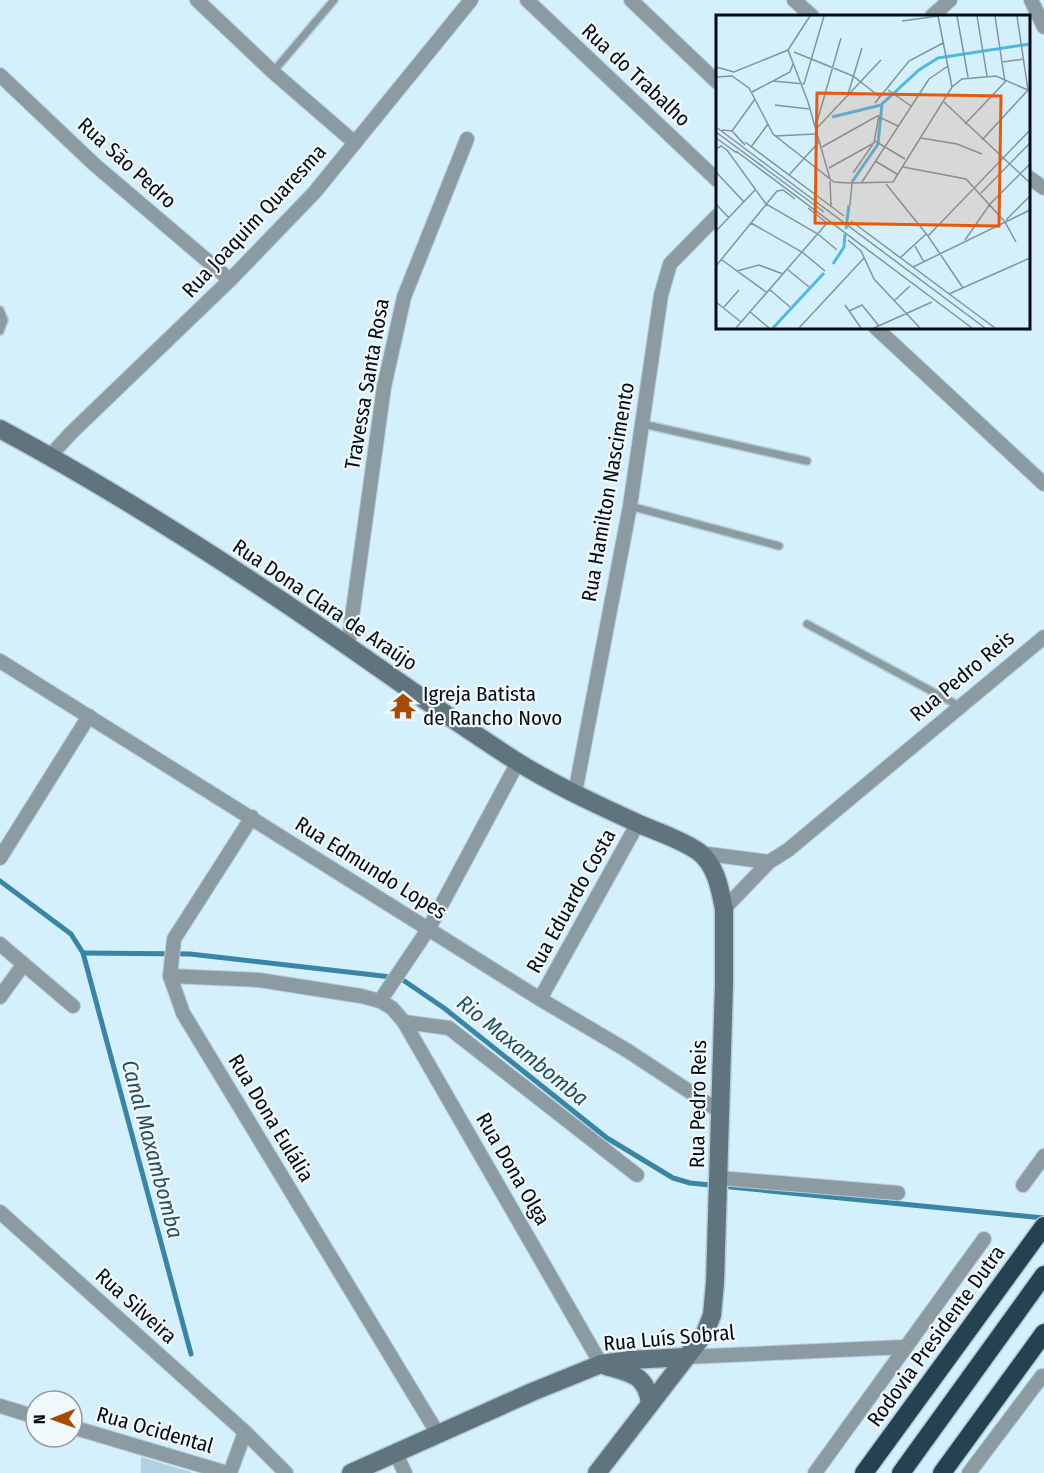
<svg xmlns="http://www.w3.org/2000/svg" width="1044" height="1473" font-family="'Fira Sans Condensed',sans-serif">
  <rect width="100%" height="100%" fill="#d4f0fd"/>
  <g fill="none" stroke-linecap="round" stroke-linejoin="round">
    <g stroke="#3885a5" stroke-width="5">
      <path d="M0,881L71,934L83,953L191,1354"/>
      <path d="M83,953L190,954L400,978L444,1008L607,1138L673,1178L690,1183L1044,1218"/>
    </g>
  </g>
  <path fill="#afd1e1" d="M141,1457L191,1472V1473H141Z"/>
  <g fill="none" stroke-linecap="round" stroke-linejoin="round">
    <g stroke="#b3ccd8" stroke-width="10">
      <g id="lane">
        <path d="M273,72L334,0"/>
        <path d="M0,310L4,320L0,331"/>
        <path d="M643,424L807,461"/>
        <path d="M630,506L779,546"/>
        <path d="M807,624L961,707"/>
      </g>
    </g>
    <g stroke="#b3ccd8" stroke-width="16">
      <g id="street">
        <path d="M197,0L273,72L355,143"/>
        <path d="M527,0L717,180"/>
        <path d="M631,0L717,82"/>
        <path d="M794,0L812,16"/>
        <path d="M1031,0L1044,27"/>
        <path d="M932,16L950,0"/>
        <path d="M0,75L95,165L230,280"/>
        <path d="M1028,177L1044,188"/>
        <path d="M875,327L1044,484"/>
        <path d="M50,456L71,433L230,280L314,193L471,0"/>
        <path d="M348,646L384,387L404,297L467,139"/>
        <path d="M0,661L540,999L628,1051L719,1111"/>
        <path d="M575,793L630,506L661,295L670,264L717,216"/>
        <path d="M252,817L174,939L170,976L183,1013L438,1434"/>
        <path d="M700,853L769,862"/>
        <path d="M0,858L89,716"/>
        <path d="M724,909L769,862L788,850L1044,637"/>
        <path d="M0,944L73,1006"/>
        <path d="M170,976L259,980L361,996L380,1001L392,1008L404,1022L601,1364"/>
        <path d="M0,997L23,965"/>
        <path d="M540,999L638,823"/>
        <path d="M380,1001L429,928L518,762"/>
        <path d="M404,1022L449,1028L637,1175"/>
        <path d="M719,1178L898,1193"/>
        <path d="M1023,1185L1044,1156"/>
        <path d="M0,1212L245,1432L286,1473"/>
        <path d="M686,1357L904,1347"/>
        <path d="M0,1406L36,1417"/>
        <path d="M72,1427L227,1473"/>
        <path d="M396,1454L405,1473"/>
        <path d="M230,1473L245,1432"/>
        <path d="M815,1473L984,1239"/>
        <path d="M969,1473L1042,1376L1044,1378"/>
      </g>
    </g>
    <g stroke="#b3ccd8" stroke-width="21">
      <g id="secondary">
        <path d="M0,429C95,480 186,537 276,597C356,650 434,709 516,761C554,785 596,804 637,823C657,832 681,839 699,852C716,865 720,889 724,909V984L715,1283L712,1315L705,1333L597,1473"/>
        <path d="M606,1366C631,1373 647,1375 650,1404"/>
        <path d="M351,1473L532,1392L601,1364L630,1360L686,1357"/>
      </g>
    </g>
    <g stroke="#b3ccd8" stroke-width="21">
      <g id="highway">
        <path d="M864,1473L1044,1226"/>
        <path d="M901,1473L1044,1275"/>
        <path d="M942,1473L1044,1333"/>
      </g>
    </g>
    <use href="#lane" stroke="#8c9ba1" stroke-width="7"/>
    <use href="#street" stroke="#8c9ba1" stroke-width="14"/>
    <use href="#secondary" stroke="#60747e" stroke-width="18"/>
    <use href="#highway" stroke="#24424f" stroke-width="18"/>
  </g>
  <defs>
    <g id="temple-bare" transform="scale(2.07)"><path d="M0-6L5-2H3V0L6.5 2.5H4V6H1.5V3h-3V6H-4V2.5H-6.5L-3 0V-2H-5Z" fill="#aa4a00" stroke="#f2f9fc" stroke-width="2.5" paint-order="stroke"/></g>
  </defs>
  <g fill-rule="evenodd">
    <use href="#temple-bare" x="403" y="706"/>
  </g>
  <g text-anchor="middle" stroke-width="4.5" stroke-linejoin="round" paint-order="stroke">
    <g font-size="21" fill="#030d13" stroke="#f2f9fc">
      <text transform="translate(636 75) rotate(43)" y="7">Rua do Trabalho</text>
      <text transform="translate(127 163) rotate(42)" y="7">Rua São Pedro</text>
      <text transform="translate(254 221) rotate(-47)" y="7">Rua Joaquim Quaresma</text>
      <text transform="translate(367 384) rotate(-80)" y="7">Travessa Santa Rosa</text>
      <text transform="translate(608 492) rotate(-80)" y="7">Rua Hamilton Nascimento</text>
      <text transform="translate(325 605) rotate(34)" y="7">Rua Dona Clara de Araújo</text>
      <text transform="translate(962 676) rotate(-40)" y="7">Rua Pedro Reis</text>
      <text transform="translate(371 868) rotate(32)" y="7">Rua Edmundo Lopes</text>
      <text transform="translate(571 901) rotate(-61)" y="7">Rua Eduardo Costa</text>
      <text transform="translate(698 1104) rotate(-89)" y="7">Rua Pedro Reis</text>
      <text transform="translate(271 1118) rotate(59)" y="7">Rua Dona Eulália</text>
      <text transform="translate(513 1169) rotate(60)" y="7">Rua Dona Olga</text>
      <text transform="translate(136 1306) rotate(42)" y="7">Rua Silveira</text>
      <text transform="translate(936 1336) rotate(-54)" y="7">Rodovia Presidente Dutra</text>
      <text transform="translate(669 1338) rotate(-5)" y="7">Rua Luís Sobral</text>
      <text transform="translate(155 1430) rotate(16)" y="7">Rua Ocidental</text>
    </g>
    <g font-size="21" fill="#030d13" stroke="#f2f9fc" text-anchor="start">
      <text x="423" y="701">Igreja Batista<tspan x="423" dy="24">de Rancho Novo</tspan></text>
    </g>
    <g font-size="22" font-style="italic" fill="#235062" stroke="#f2f9fc">
      <text transform="translate(523 1050) rotate(39)" y="8">Rio Maxambomba</text>
      <text transform="translate(153 1149) rotate(75)" y="8">Canal Maxambomba</text>
    </g>
  </g>
  <g transform="translate(716 15)">
    <rect width="314" height="314" fill="#d4f0fd"/>
    <path fill="none" stroke="#4eb9e4" stroke-width="3" d="M116,102L165,90M136,167L162,129L166,89L203,55L222,43L314,29M130,214L133,190M117,249L128,232L129,219M57,313L108,258"/>
    <path fill="none" stroke="#80959f" stroke-width="1.5" d="M222,1L236,72M241,1L252,62M261,1L271,61M186,6L222,1M72,35L92,87L114,164M72,35L94,1M78,37L137,61L164,82M287,47L308,44M0,52L18,57L72,35M0,62L16,61L33,73L57,119L118,167L133,168L177,167L236,72L246,64L280,61L314,76M57,66L88,69L108,1M172,75L195,91M36,77L74,57L77,49M132,79L146,33M228,87L314,168M159,88L193,46L227,28M59,90L93,94M101,107L125,23M249,109L289,67L279,1M0,112L269,313M101,113L165,45M6,115L16,116L29,130M16,116L39,84M0,117L108,197M59,121L99,119M0,123L21,138M205,123L241,129L266,139M266,125L312,75L301,1M159,126L189,144M29,127L128,201M35,132L52,109M106,132L161,101L182,111M0,134L5,131L11,135L50,189L102,219L121,235M20,136L256,313M159,146L181,159M187,152L250,164L289,207L300,227M113,153L158,128L163,100M0,157L28,187M137,158L157,129M73,160L103,127M114,166L115,191M146,167L213,64L232,51M170,169L212,221L247,273M265,178L314,128M0,189L13,203M134,190L136,168M290,205L314,181M135,206L279,313M35,208L86,237L109,256M0,216L39,175M212,221L314,115M132,225L145,236L158,264L204,313M249,225L274,189L314,149M199,231L208,247M184,243L210,219M6,245L50,277M0,251L61,176L67,175L79,184M197,252L314,195M71,254L93,272M21,256L43,250L67,259M53,274L74,292M233,279L314,243M179,285L194,271M0,287L25,307M129,290L145,313M8,292L23,275M133,296L146,290L163,311M34,297L53,313M20,313L111,208L92,193M83,313L148,243M158,313L216,287"/>
    <path fill="#e8590c" fill-opacity="0.15" stroke="#e8590c" stroke-width="3" d="M101,78L285,81L283,211L99,208Z"/>
    <rect width="314" height="314" fill="none" stroke="#030d13" stroke-width="3"/>
  </g>
  <g transform="translate(54 1419) rotate(269)"><circle r="28" fill="#f2f9fc" stroke="#929b9f" stroke-width="1.5"/>
  <path d="M0-4.5L10 22L0 15L-10 22Z" fill="#aa4a00"/>
  <text y="-9" font-size="16" font-weight="bold" text-anchor="middle" fill="#030d13">N</text>
  </g>
</svg>
